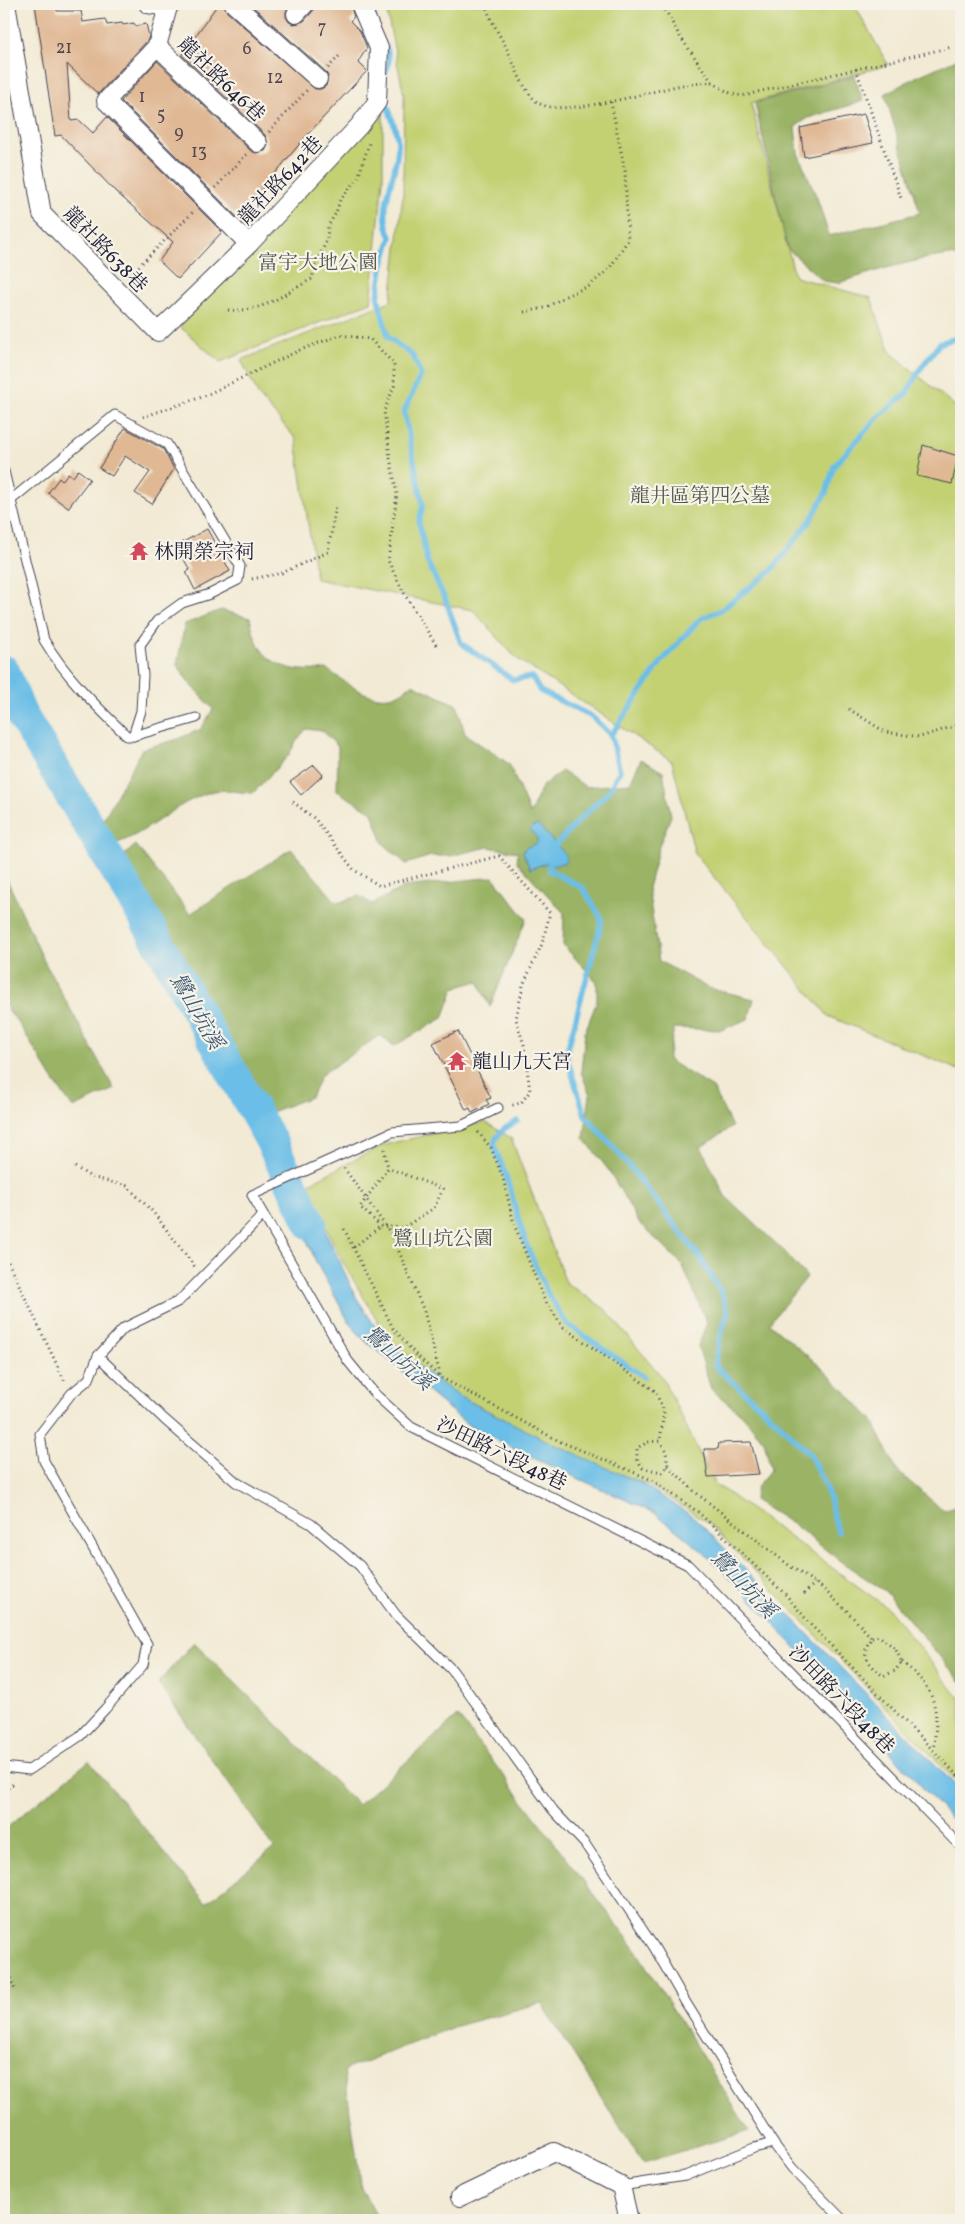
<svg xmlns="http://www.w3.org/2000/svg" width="965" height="2224" font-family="Vollkorn,'Noto Serif TC',serif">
  <rect width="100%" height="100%" fill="#f7f3e8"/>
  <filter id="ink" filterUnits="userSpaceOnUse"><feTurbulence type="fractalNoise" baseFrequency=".02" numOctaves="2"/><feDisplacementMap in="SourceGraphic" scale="10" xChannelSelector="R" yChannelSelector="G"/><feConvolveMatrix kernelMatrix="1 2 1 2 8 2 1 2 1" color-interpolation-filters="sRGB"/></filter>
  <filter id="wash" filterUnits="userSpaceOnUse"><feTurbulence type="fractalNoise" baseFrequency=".0096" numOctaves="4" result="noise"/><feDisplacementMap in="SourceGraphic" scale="20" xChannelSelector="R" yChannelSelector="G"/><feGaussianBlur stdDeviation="1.12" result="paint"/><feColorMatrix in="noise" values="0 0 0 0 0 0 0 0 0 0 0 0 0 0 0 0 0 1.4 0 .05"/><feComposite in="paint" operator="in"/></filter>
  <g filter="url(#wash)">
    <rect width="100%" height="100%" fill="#f2ead4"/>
    <g fill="#c3d173" stroke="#727a57">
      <path d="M385,4H854L888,65L751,103L795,277L871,298L890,352L961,411V1071L828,1016L695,854L672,761L516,658L473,610L316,579L296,439L259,396L241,360L391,301L403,194L404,95Z"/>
      <path d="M383,111V179L371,302L220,362L178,325Z"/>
      <path d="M485,1122L511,1138L566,1283L605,1309L662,1377L714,1483L888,1608L961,1700V1786L709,1523L649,1485L555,1450L464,1408L386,1335L342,1261L306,1185L383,1145Z"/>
    </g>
    <g fill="#9ab365" stroke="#5e6a50">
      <path d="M961,57V257L949,255L923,259L886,268L838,283L823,281L787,248L755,103L854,76L863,101L808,118L795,127L798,153L817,198L829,236L920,213L885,94L916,77Z"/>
      <path d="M221,610L250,618C252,627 254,637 258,644C271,669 300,673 326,669C354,687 382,714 412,684L457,705L465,734L509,764L530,814L543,785L562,771L586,787L630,783L641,759L663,772L671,816L659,846L648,888L659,961L708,988L754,999L748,1019L721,1030L674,1028L668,1060L713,1088L732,1127L701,1147L725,1196L784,1251L807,1277L769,1323L822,1368L872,1419L897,1471L944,1511L961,1505V1682L885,1591L840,1561L797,1527L754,1500L757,1486L771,1469L764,1441L742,1415L711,1389L698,1346L707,1323L682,1264L639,1223L610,1172L584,1138L590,1095L581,1072L585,1032L597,1001V982L563,945L564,913L517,862L518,852L488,847L450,856H431L406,864L383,843L372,812L337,791L338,747L323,731L306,729L297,740L288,756L253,793C241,793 222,788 210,792C174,803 148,835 111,845L102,822L142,749L175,740L201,729L213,709L188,681L177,665L185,624Z"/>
      <path d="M136,845L190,914L291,849L337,903L359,896L372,904L404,887L493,877L526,919L490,1007L478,981L454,988L443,1018L394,1046L380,1035L321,1075L311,1097L268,1113L122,857Z"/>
      <path d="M4,873L44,961L114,1089L73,1108L52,1078L19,1024L4,1004Z"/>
      <path d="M194,1642L358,1805L458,1716L634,1947L749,2131L643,2163L541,2003L456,2026L344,2070L361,2188L379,2220H4V1830L89,1761L206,1903L274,1848L158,1683Z"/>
    </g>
    <g fill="#6bbee7" stroke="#467091">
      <path d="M538,825L566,855V862L555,865L546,863L530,869L523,852L525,848L537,843V838L530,830L534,826Z"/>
      <path d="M292,1184L323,1226L356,1297L384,1340L457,1395L555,1445L641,1483L695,1518L961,1791V1830L762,1611L703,1552L655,1513L524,1454L472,1428L363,1339L349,1322L317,1264L293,1208Z"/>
    </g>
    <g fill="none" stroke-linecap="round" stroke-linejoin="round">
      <g stroke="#6bbee7" stroke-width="5.5">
        <path d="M371,4L374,16"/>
        <path d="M383,77C390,66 390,58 386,46"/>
        <path d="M384,96C388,109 398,130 398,144C399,175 375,206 391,237L382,267L378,298L388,337L413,356L421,375L404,412L423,505L419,522L427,561L446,601L461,643L513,680L532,677L540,691L591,716L611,735L620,771L609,791L580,819L552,849"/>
        <path d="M611,735L662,661L700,619L721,610L771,571L810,521L826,493L834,466L877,418L906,394L921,368L940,343L961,337"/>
        <path d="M550,858L549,870L583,888L601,918V924L566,1055L585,1115L627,1163L701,1259L722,1294L728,1313L721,1334L715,1363L717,1368L779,1423L810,1455L827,1490L838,1532"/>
        <path d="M517,1121L504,1129L496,1138L494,1145L506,1176L526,1244L548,1294L566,1323L644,1377"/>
      </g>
      <path stroke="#6bbee7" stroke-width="32" d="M4,671L20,712L137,905L270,1139L311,1224"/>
    </g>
    <g id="blocks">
      <g fill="#e0b894">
        <path d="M35,4H56L57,11H81L83,22L105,19L107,25L122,23L123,25L134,23L135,26L146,24L149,36L147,41L98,94L67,64L71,121L79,120L93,133L107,117L222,232L178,279L159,261L173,242L116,192L61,135L55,136Z"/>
        <path d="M218,4H224L227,12L315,89H321L326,86L328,76L325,71L250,4H291L286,11V17L289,22L294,24L304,21L313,11L315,4H350L354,17L350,21L360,31L367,48L358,62L367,71L307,135L238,218L121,101L157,61L251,151L256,153L265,151L268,145L265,135L182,55Z"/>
        <path d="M864,114L873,143L804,157L800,128Z"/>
        <path d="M125,428L163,449L174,469L152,504L135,493L150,472L125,456L112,476L99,468Z"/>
        <path d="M923,445L958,456L952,484L917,476Z"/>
        <path d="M78,470L90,479L68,508L48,493L59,478L62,481L68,473L73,477Z"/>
        <path d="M207,529L230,571L195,590L186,572L190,570L176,546Z"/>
        <path d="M314,765L323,775L301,795L290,782Z"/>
        <path d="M458,1031L491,1098L486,1100L489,1104L472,1113L470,1108L466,1110L433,1043Z"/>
        <path d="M751,1442L759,1474L708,1477L704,1449H718L719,1443Z"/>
      </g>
    </g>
  </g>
  <g filter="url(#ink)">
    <use href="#blocks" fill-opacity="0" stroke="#414052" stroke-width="1"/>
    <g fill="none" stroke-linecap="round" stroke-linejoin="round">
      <g stroke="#414052" stroke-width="11">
        <g id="service">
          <path d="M4,471L44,640C66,677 96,706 127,736H133L196,718"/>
          <path d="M11,500L115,415L167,444L240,566L238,580L210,594L182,603L157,621L140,645L143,675L141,711L133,736"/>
          <path d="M498,1108L461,1126L392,1132L252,1195L348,1361L375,1394L411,1427L688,1565L961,1847"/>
          <path d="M98,1356L164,1419L236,1482L311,1524L360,1566L396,1615L452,1670L553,1810L585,1844L654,1947L686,2003L773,2143L792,2168L843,2220"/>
          <path d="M4,1767L29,1770L80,1736L105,1709L143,1665L147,1644L44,1461L40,1434L71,1394L89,1379L98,1356L124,1328L179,1301L263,1215"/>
          <path d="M621,2186L685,2176L754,2148L773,2143"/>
        </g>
      </g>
      <g stroke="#414052" stroke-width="20">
        <g id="minor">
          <path d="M6,4L42,214L158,332L249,244L359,126L377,102L379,48L360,4"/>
          <path d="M148,4L168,7"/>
          <path d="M171,4L168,7L157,46L106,101L249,244"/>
          <path d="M234,4L318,79"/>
          <path d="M296,14L305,4"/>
          <path d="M157,46L258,143"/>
          <path d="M460,2197L554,2152L621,2186L629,2220"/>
        </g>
      </g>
      <g stroke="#414052" stroke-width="3" stroke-dasharray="1 4" stroke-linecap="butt">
        <path d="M485,4C490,18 497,31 505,45C514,63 521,87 536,101C557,121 654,90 682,85C692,84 702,83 712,82L679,35L662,4"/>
        <path d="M328,68L340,55"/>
        <path d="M856,69L902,201"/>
        <path d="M712,82C729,93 737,100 757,92L952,47"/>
        <path d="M269,132L307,90"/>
        <path d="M215,188L247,154"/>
        <path d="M128,277L194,211"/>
        <path d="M228,310C264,313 283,294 312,279L315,265L327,240L328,226L336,213L340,200L358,178L370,141"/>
        <path d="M524,312L545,308L566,296L589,286L609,269L628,240L625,171L611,102"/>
        <path d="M143,417L202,397L300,350L340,335L370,339L394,364V386L384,411L390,458L397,494L388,561L405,595L436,645"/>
        <path d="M252,579L282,573L328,552L336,505"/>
        <path d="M849,709L885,732L920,737L961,724"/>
        <path d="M293,802L315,819L354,870L380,886L499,856L550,913L542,944L523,985L516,1019L524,1045L530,1091L521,1103L509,1106"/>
        <path d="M478,1132L491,1148L503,1178L514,1224L544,1299L563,1327L655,1391L664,1411L660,1441L648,1442L637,1448V1460L643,1468L662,1472L668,1466L666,1451L660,1441"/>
        <path d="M384,1149L388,1168L360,1207L381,1226L403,1228L434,1208L443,1189L388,1168"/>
        <path d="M75,1167L91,1177L127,1186L153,1212L195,1267"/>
        <path d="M344,1168L392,1235L424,1311L440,1375"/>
        <path d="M4,1211V1216"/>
        <path d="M344,1229L393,1328L415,1354L440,1377L559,1441L652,1480L698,1512L786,1595L811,1625L961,1779"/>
        <path d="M354,1247L381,1226"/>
        <path d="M4,1253L65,1382"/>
        <path d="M668,1466L695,1492L790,1566L820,1586L846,1610L872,1638C858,1654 870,1665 883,1676L895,1671L902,1662L895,1648L879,1636L872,1638"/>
        <path d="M804,1594L815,1583"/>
        <path d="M902,1662C936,1689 940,1708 933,1750"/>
        <path d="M4,1791L16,1782"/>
        <path d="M4,1954L15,1991"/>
      </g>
      <use href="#service" stroke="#fff" stroke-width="9"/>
      <use href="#minor" stroke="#fff" stroke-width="18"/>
    </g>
  </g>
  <defs>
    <g id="temple-bare" transform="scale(1.5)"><path d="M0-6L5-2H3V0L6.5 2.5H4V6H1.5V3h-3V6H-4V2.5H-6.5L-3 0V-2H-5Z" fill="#d1495b" stroke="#f7f3e8" stroke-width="2.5" paint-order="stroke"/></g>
  </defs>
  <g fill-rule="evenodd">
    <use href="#temple-bare" x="139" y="551"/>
    <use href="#temple-bare" x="457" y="1061"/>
  </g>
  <g text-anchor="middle" stroke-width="4.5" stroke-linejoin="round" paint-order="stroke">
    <g font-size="18" fill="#524851">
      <text x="322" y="33">7</text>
      <text x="64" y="53">21</text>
      <text x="247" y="54">6</text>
      <text x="275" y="83">12</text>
      <text x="142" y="102">1</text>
      <text x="161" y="120">5</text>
      <text x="179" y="138">9</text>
      <text x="199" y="157">13</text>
    </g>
    <g font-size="20" fill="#22223b" stroke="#f7f3e8">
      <text transform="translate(222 79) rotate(44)" y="7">龍社路646巷</text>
      <text transform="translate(280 180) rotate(-47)" y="7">龍社路642巷</text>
      <text transform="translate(106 249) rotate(46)" y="7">龍社路638巷</text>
      <text transform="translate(502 1453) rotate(26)" y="7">沙田路六段48巷</text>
      <text transform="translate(842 1699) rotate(46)" y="7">沙田路六段48巷</text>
    </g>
    <g font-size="20" fill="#52574c" stroke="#f7f3e8">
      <text x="318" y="269">富宇大地公園</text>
      <text x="700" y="502">龍井區第四公墓</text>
      <text x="443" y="1245">鷺山坑公園</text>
    </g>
    <g font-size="20" fill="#22223b" stroke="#f7f3e8" text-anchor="start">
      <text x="154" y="558">林開榮宗祠</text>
      <text x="472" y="1068">龍山九天宮</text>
    </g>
    <g font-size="21" font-style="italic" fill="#3c5977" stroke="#f7f3e8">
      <text transform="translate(197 1011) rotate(60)" y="7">鷺山坑溪</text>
      <text transform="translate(399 1358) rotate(42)" y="7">鷺山坑溪</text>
      <text transform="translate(744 1584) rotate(47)" y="7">鷺山坑溪</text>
    </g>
  </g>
  <rect width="965" height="2224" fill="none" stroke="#f7f3e8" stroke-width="20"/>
</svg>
